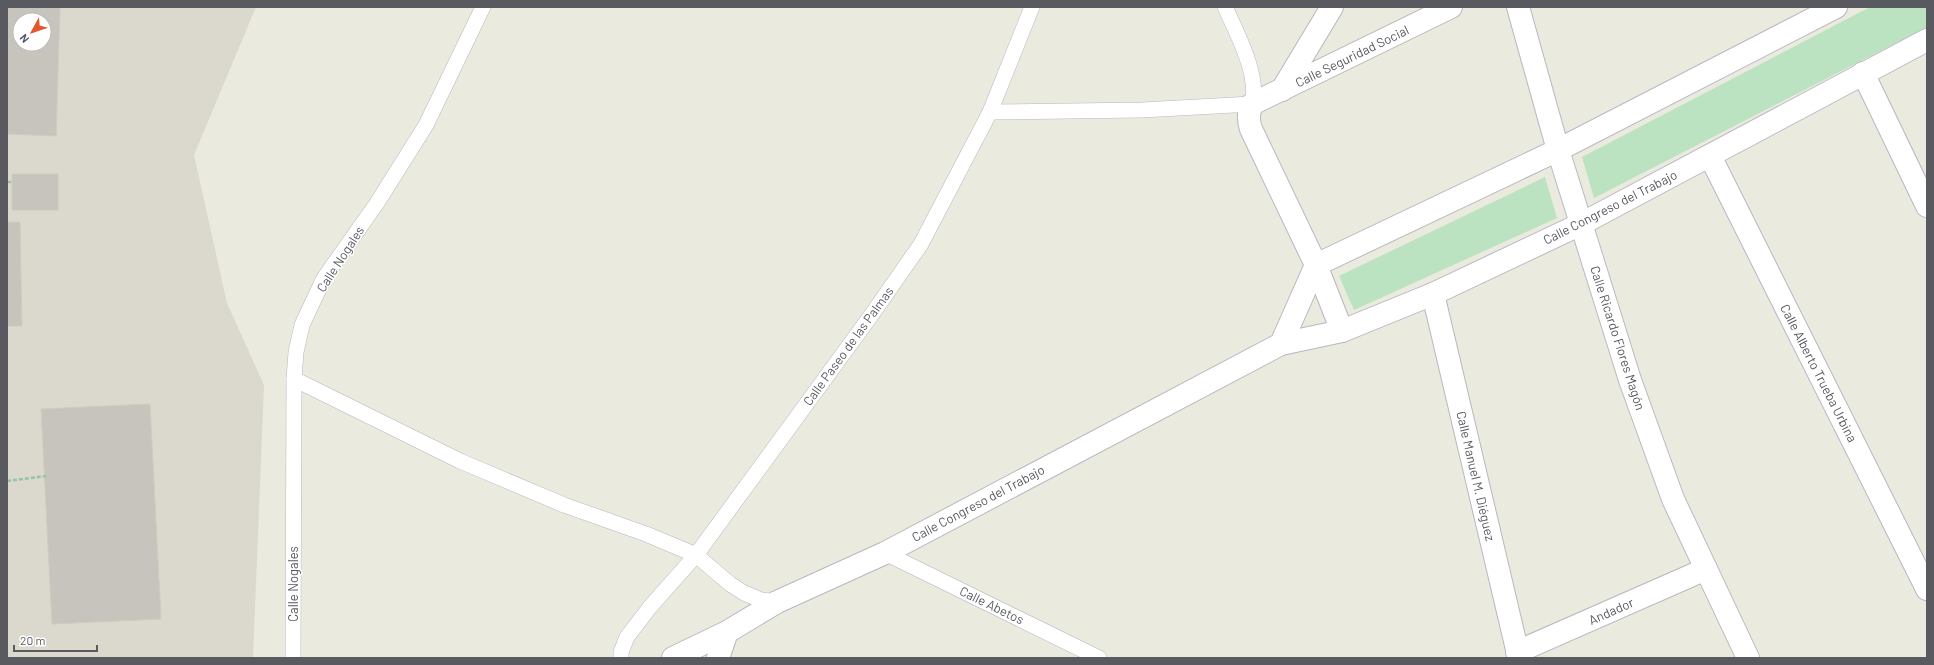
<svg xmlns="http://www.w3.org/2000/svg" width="1934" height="665" font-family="Barlow,sans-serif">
  <rect width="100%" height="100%" fill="#ebeadf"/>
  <path fill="#dbd9cd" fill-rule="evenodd" d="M7,7H256L194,155L227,303L264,385L253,658H7ZM20,20H44V44H20Z"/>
  <g fill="#bbe2c1">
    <path d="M1870,7H1927V27L1594,198L1582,157Z"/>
    <path d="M1545,177L1557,218L1354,310L1339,276Z"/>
  </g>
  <g fill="#c6c4bc" stroke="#cfccbe" fill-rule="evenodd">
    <path d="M7,7H60L56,136L7,134ZM20,20H44V44H20Z"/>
    <rect x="12" y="174" width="46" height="36"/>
    <path d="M7,222H20L22,326H7Z"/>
    <path d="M150,404L161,619L52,624L41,409Z"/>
  </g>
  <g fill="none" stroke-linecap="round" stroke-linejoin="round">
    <g stroke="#b7b8be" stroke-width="16">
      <g id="lane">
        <path d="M990,112L1142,110L1252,104C1260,77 1237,33 1225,7"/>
        <path d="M294,379L460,461L564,505L646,534L696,555L730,584L744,593L761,600L777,602"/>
        <path d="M885,553L1099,658"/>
        <path d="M293,658L294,379L296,352L302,325L324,278L377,203L426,125L483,7"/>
        <path d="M621,658V652L627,637L650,607L696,555L870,317L921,244L990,112L1032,7"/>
      </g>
    </g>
    <g stroke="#b7b8be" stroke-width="24">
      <g id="street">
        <path d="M1863,73L1927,206"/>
        <path d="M1282,90L1332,7"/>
        <path d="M1710,156L1927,589"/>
        <path d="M1433,294L1519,658"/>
        <path d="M1342,331L1316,265L1251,129C1248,120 1248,114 1252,104L1451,7"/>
        <path d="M1281,344L1316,265L1558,150L1518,7"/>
        <path d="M1517,652L1706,569"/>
        <path d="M673,658L727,632L777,602L885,553L1281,344L1342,331L1433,294L1581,224"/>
        <path d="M718,658L727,632"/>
      </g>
    </g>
    <g stroke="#b8bac1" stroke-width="24">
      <g id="secondary">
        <path d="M1581,224L1927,40"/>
        <path d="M1748,658L1673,499L1630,380L1558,150L1836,7"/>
      </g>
    </g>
    <g stroke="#95c3a9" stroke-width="2.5" stroke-dasharray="4 2" stroke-linecap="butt">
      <path d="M7,182H12"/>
      <path d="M7,481L46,476"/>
    </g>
    <use href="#lane" stroke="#fff" stroke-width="15"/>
    <use href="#street" stroke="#fff" stroke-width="22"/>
    <use href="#secondary" stroke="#fff" stroke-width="22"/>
  </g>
  <g text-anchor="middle" stroke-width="3" stroke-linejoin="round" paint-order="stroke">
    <g font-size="13" fill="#585a60" stroke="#fff">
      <text transform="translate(1352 56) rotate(-26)" y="5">Calle Seguridad Social</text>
      <text transform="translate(1610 207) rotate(-27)" y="5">Calle Congreso del Trabajo</text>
      <text transform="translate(340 259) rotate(-57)" y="5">Calle Nogales</text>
      <text transform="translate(1618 338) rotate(72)" y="5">Calle Ricardo Flores Magón</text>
      <text transform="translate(848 346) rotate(-54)" y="5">Calle Paseo de las Palmas</text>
      <text transform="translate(1819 373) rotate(63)" y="5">Calle Alberto Trueba Urbina</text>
      <text transform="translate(1476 476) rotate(77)" y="5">Calle Manuel M. Diéguez</text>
      <text transform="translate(978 503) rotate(-28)" y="5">Calle Congreso del Trabajo</text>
      <text transform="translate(293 584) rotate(-90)" y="5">Calle Nogales</text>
      <text transform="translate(992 605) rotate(26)" y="5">Calle Abetos</text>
      <text transform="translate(1611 611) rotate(-24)" y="5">Andador</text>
    </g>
  </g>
  <rect width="1934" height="665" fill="none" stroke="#585a60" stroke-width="16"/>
  <g transform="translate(32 32) rotate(230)"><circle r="19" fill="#ffffff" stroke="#bcbdbf"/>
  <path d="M0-3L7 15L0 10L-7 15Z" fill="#e3572d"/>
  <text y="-6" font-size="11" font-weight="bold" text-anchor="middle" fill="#585a60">N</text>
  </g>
  <path d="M14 645v6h83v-6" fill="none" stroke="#585a60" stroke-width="2"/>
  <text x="20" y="645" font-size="12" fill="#585a60" stroke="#ffffff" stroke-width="3" paint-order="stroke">20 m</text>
</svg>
